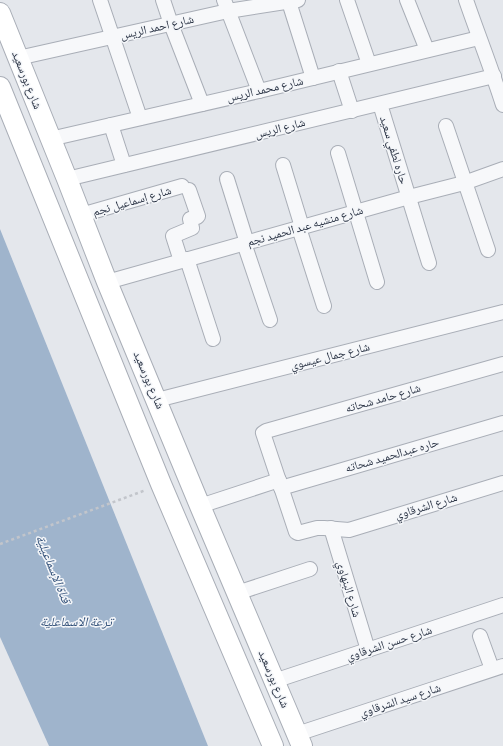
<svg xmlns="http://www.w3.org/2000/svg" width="503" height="746" font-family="Commissioner,'Noto Naskh Arabic',sans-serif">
  <rect width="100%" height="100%" fill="#e4e7ec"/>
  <path fill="#9fb4cc" d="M0,229L208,746H49L0,637Z"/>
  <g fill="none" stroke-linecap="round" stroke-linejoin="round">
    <g stroke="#a9aeb7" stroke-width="16">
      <g id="street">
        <path d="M100,0L140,118"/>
        <path d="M163,0L171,24L202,104"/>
        <path d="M224,0L259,91"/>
        <path d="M347,0L369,64"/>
        <path d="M407,0L427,50"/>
        <path d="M466,0C478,35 492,70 503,105"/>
        <path d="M289,2L313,78"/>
        <path d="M18,58L228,11L298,0"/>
        <path d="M339,71L352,111"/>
        <path d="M380,104L429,263"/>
        <path d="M111,125L124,165"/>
        <path d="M446,126L488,250"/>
        <path d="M50,139L259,91L479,38"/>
        <path d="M338,153L377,282"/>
        <path d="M283,165L302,227"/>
        <path d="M67,179L494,76"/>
        <path d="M227,179L247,243"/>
        <path d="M81,215L182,186"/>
        <path d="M299,228L324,306"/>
        <path d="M244,243L270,320"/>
        <path d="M187,259L213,339"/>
        <path d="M181,261L173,236L192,228L190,219L197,217L198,216L189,190"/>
        <path d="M107,282L409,197L464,183L503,169"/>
        <path d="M503,364L266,431L263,433L296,532L298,533L317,528H324L349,530L503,483"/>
        <path d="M157,400L503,312"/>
        <path d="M281,488L503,423"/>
        <path d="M200,506L279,480"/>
        <path d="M331,528L368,650"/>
        <path d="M237,593L310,569"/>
        <path d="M480,636L492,669"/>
        <path d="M274,681L503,605"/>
        <path d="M297,734L503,666"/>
      </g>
    </g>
    <g stroke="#a9aeb7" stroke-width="22">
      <g id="secondary">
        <path d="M0,13L67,179L107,282L200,506L302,746"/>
        <path d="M0,87L161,484L273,746"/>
      </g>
    </g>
    <path stroke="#c2c5cb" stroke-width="2.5" stroke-dasharray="3 3" stroke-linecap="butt" d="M0,544L146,490"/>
    <use href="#street" stroke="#f7f8fa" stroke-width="14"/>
    <use href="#secondary" stroke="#fff" stroke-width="20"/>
  </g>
  <g text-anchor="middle" stroke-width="3" stroke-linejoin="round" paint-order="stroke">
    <g font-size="12" fill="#2b3445" stroke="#f4f6f9">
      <text transform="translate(157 27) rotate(-13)" y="4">شارع احمد الريس</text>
      <text transform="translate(27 80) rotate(68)" y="4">شارع بورسعيد</text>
      <text transform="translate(265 89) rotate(-13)" y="4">شارع محمد الريس</text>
      <text transform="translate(280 128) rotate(-14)" y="4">شارع الريس</text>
      <text transform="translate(394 150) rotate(73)" y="4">حاره لطفي سعيد</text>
      <text transform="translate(132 201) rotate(-16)" y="4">شارع إسماعيل نجم</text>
      <text transform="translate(305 226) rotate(-16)" y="4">شارع منشيه عبد الحميد نجم</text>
      <text transform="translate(330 356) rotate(-14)" y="4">شارع جمال عيسوي</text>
      <text transform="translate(149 380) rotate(67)" y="4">شارع بورسعيد</text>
      <text transform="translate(383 398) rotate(-16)" y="4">شارع حامد شحاته</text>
      <text transform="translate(392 455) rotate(-16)" y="4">حاره عبدالحميد شحاته</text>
      <text transform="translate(426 506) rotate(-17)" y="4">شارع الشرقاوي</text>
      <text transform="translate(349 589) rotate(73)" y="4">شارع البنهاوي</text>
      <text transform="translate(389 643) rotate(-18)" y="4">شارع حسن الشرقاوي</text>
      <text transform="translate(274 679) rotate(67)" y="4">شارع بورسعيد</text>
      <text transform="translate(400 700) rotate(-18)" y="4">شارع سيد الشرقاوي</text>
    </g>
    <g font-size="13" font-style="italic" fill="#34527a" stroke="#f4f6f9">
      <text transform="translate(54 569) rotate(68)" y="5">قناة الإسماعيلية</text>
      <text x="76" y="626">ترعة الاسماعلية</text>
    </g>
  </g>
</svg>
